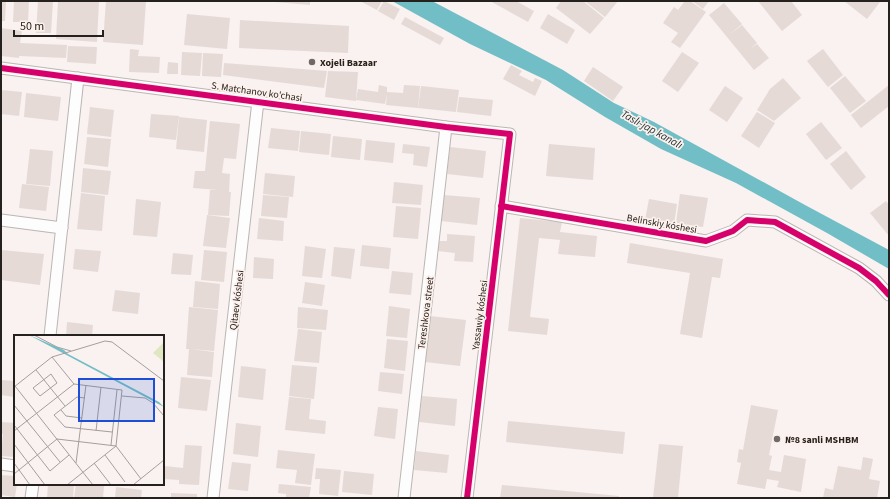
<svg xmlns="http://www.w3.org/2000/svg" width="890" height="499" font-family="'Source Sans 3',sans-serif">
  <rect width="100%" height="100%" fill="#f9f2f0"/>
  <path fill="#72bec6" d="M392,1H432L563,70L614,103L654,122L805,205L889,250V269L827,233L736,183L661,149L605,117L546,80L470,44Z"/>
  <g fill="#e5dad6">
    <path d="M1,1H6L5,21H1Z"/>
    <path d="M14,1H29L28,22H13Z"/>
    <path d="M38,1H53L51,33H36Z"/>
    <path d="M58,1H99L97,42L56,39Z"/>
    <path d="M106,1H146L143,45L103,42Z"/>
    <path d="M275,1H310V5L275,2Z"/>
    <path d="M360,1H382L377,10Z"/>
    <path d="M384,1L400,9L394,20L378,11Z"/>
    <path d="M490,1H516L534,11L528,22Z"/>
    <path d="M561,1H583L604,18L590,34L556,8Z"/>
    <path d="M588,1H618L605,17L586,2Z"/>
    <path d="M685,1H690L706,12L680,48L671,42L678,33L663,23L674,7L678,10Z"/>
    <path d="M692,1H709L703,9Z"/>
    <path d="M758,1H791L802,15L782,31Z"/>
    <path d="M844,1H879L880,2L867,19Z"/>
    <path d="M724,3L742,24L729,35L742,25L757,43L750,49L757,44L769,58L754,70L709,15Z"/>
    <path d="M187,14L230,18L227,49L184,45Z"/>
    <path d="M548,14L575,30L567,44L540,28Z"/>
    <path d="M405,17L444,38L440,45L401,24Z"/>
    <path d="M240,20L349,26L348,53L239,48Z"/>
    <path d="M1,28L22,31L20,43L67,45L66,58L19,56V58L1,56Z"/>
    <path d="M68,46L97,47L96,64L67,62Z"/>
    <path d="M130,49L139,50L138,56L160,57L159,73L129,72Z"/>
    <path d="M823,49L843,75L828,87L807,61Z"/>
    <path d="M182,52L202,53L200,76L181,75Z"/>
    <path d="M682,52L699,63L678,92L662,81Z"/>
    <path d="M203,53L223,54L221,77L202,76Z"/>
    <path d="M168,62L178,63V74H167Z"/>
    <path d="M224,63L327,71L324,88L223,75Z"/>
    <path d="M511,65L522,71L519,75L533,82L535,78L542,81L535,96L503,79Z"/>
    <path d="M593,67L623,87L613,101L584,81Z"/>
    <path d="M328,71L358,72L356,101L325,97Z"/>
    <path d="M845,76L866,101L850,113L830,88Z"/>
    <path d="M783,78L801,98L774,121L757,110L770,89Z"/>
    <path d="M379,85L387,87V92L403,93L404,85L420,86L418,108L386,105L387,94L385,104L356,100L358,89L378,92Z"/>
    <path d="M889,85V106L861,128L851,115Z"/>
    <path d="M421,86L459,90L456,112L418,108Z"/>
    <path d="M725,86L743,98L727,122L709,110Z"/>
    <path d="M1,90L22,92L19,116L1,114Z"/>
    <path d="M26,93L61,97L58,121L24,117Z"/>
    <path d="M459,97L493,100L491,116L457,112Z"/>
    <path d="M90,107L114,110L111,137L87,134Z"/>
    <path d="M757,112L775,123L759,148L741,136Z"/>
    <path d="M151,114L179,116L176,140L149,137Z"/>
    <path d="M179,117L207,120L204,152L176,149Z"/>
    <path d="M210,121L240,124L236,159L224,158L222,173L230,174L229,192H231L229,216L208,215L210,190H218L193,188L195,171H205Z"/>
    <path d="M821,122L842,148L826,160L806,134Z"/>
    <path d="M271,128L300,131L298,151L268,148Z"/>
    <path d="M301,131L331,134L329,155L299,152Z"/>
    <path d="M333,136L362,139L360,160L331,157Z"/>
    <path d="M87,137L111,139L108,167L84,164Z"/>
    <path d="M366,140L395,143L393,163L364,160Z"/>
    <path d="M403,144L430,147L427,167L413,165L414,154L402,153Z"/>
    <path d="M549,144L595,148L593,180L546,176Z"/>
    <path d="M450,147L486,151L483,178L447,174Z"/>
    <path d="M30,149L53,151L50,186L26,184Z"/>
    <path d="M846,151L866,177L851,190L830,164Z"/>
    <path d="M83,168L111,171L108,195L81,192Z"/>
    <path d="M265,173L295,176L293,197L263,194Z"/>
    <path d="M394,182L423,185L421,205L392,203Z"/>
    <path d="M22,184L49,187L46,211L19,208Z"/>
    <path d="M81,193L105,196L102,231L77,229Z"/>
    <path d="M680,194L708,198L703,227L676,223Z"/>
    <path d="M263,195L289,197L287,218L261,216Z"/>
    <path d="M444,195L480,198L477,225L441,221Z"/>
    <path d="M136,199L161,202L157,237L133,235Z"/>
    <path d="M649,199L677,204L674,225L645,220Z"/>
    <path d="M886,201L889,205V236L870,213Z"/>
    <path d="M396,206L421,208L418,239L393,237Z"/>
    <path d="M207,215L230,218L226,248L203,246Z"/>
    <path d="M259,218L284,221L283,241L257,239Z"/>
    <path d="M520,218L562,222L560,232L597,236L595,257L558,254L560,240L539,238L530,317L549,319L547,335L508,331Z"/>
    <path d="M447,234L475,236L473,262L454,261L455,253L438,251V241H447Z"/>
    <path d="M630,243L723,259L720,278L712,277L702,338L680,334L690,273L627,263Z"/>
    <path d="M362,245L391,248L389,269L360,266Z"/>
    <path d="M305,246L326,249L322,278L302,276Z"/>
    <path d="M334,247L355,249L351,279L331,276Z"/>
    <path d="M75,249L101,251L98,272L73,269Z"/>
    <path d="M1,250L44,254L40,285L1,280Z"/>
    <path d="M204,250L227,252L224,282L201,280Z"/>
    <path d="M173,253L193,255L191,275L171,274Z"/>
    <path d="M254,257L274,259L273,279L253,278Z"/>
    <path d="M392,271L413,273L411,295L389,293Z"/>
    <path d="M195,281L220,284L218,309L193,307Z"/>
    <path d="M305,282L325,285L322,306L302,303Z"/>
    <path d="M115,290L140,293L138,314L112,311Z"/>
    <path d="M389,306L410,309L407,338L386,336Z"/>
    <path d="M189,307L218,310L214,351L191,349L214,352L212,377L187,375L189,349H186Z"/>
    <path d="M298,307L328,310L326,330L297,328Z"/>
    <path d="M430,316L466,320L460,366L425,362Z"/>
    <path d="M67,322L93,325L92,336H66Z"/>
    <path d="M298,329L322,332L319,363L294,361Z"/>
    <path d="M387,339L408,341L405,371L384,368Z"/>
    <path d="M292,365L317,367L314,399L289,396Z"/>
    <path d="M241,366L266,369L263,400L238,397Z"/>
    <path d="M380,372L404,374L402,394L378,391Z"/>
    <path d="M181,377L211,380L207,411L178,408Z"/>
    <path d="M1,380L15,381V397L1,395Z"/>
    <path d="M422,396L457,399L455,426L419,422Z"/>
    <path d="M289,397L311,399L309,419L326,421L325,434L285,430Z"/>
    <path d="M751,405L778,410L769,455L772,456L769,470L781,472L784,455L806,459L801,492L777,487L779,481L767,479L765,489L737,484L741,463L737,462L739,449L743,450Z"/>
    <path d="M378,407L398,409L395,439L374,436Z"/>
    <path d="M508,421L625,432L623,454L506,442Z"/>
    <path d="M1,422L15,423V457L1,456L3,434H1Z"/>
    <path d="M236,423L261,426L258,457L233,454Z"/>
    <path d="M659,444L683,446L678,498H653Z"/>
    <path d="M185,445L202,446L199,485L179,484V480L164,479L165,466L183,468Z"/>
    <path d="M278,450L315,454L311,485L295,483L297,470L276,468Z"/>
    <path d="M416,451L449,455L447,473L414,470Z"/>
    <path d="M863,457L873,459L869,479L880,481L877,498H823L825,488L833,490L838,466L861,470Z"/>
    <path d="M232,462L251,464L248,491L228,489Z"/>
    <path d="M316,468L341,470L338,496L319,494L320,479H315Z"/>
    <path d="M344,471L374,474L372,495L342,492Z"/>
    <path d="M1,475L15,476V484H17L15,497L1,495Z"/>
    <path d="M48,484H74L73,498H47Z"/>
    <path d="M76,484L104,486L103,498H74Z"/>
    <path d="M279,484L311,487L309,498H286V494L278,493Z"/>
    <path d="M502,485L619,496V498H500Z"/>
    <path d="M116,487L142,490L141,498H115Z"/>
    <path d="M171,493L197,494V498H171Z"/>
  </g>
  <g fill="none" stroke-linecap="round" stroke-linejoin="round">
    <g stroke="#bab6b4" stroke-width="13">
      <g id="minor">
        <path d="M1,68L446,127L510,134L467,498"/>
        <path d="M501,206L706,241L733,231L747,220L775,222L859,268L876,281L889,295"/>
        <path d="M1,220L62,228"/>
        <path d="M50,336L78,78"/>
        <path d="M1,464L15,466"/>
        <path d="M31,498L33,484"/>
        <path d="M213,498L258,101"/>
        <path d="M404,498L446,127"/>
      </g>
    </g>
    <use href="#minor" stroke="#fefdfd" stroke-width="11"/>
    <g stroke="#fdf1ec" stroke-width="8">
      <g id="cycleway">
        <path d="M1,68L446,127L510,134L467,498"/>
        <path d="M501,206L706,241L733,231L747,220L775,222L859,268L876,281L889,295"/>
      </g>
    </g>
    <use href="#cycleway" stroke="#d6006c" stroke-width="6"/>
  </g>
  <g fill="#6f6a68" stroke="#fdf1ec" stroke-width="1.5">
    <circle cx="312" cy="62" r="4"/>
    <circle cx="777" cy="439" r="4"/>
  </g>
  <g text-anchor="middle" stroke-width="3.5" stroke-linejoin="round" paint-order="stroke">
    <g font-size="10" font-weight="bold" fill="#25211f" stroke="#fdf1ec" text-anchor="start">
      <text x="320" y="66">Xojeli Bazaar</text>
      <text x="785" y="443">№8 sanli MSHBM</text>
    </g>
    <g font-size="10" fill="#25211f" stroke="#fdf1ec">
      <text transform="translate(257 91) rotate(8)" y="4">S. Matchanov ko'chasi</text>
      <text transform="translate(662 223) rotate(10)" y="4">Belinskiy kóshesi</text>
      <text transform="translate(236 300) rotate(-83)" y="4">Qitaev kóshesi</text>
      <text transform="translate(425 313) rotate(-83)" y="4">Tereshkova street</text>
      <text transform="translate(479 315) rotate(-83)" y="4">Yassawiy kóshesi</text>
    </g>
    <g font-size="11" font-style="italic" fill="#152e31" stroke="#fdf1ec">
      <text transform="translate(652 129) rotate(29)" y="4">Taslı-jap kanalı</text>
    </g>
  </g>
  <g transform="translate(14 335)">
    <rect width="150" height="150" fill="#f9f2f0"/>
    <path d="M150,7V27L139,18Z" fill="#e0e5c2"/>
    <path d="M15,0L50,15L54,19L145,67L150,72Z" fill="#72bec6"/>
    <path fill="none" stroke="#a49e9c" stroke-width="1" d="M20,0L43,12L57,16M38,22L60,49M22,35L51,71M37,39L43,48L26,61L19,53ZM1,51L79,150M0,52L38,22L91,6L98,7L150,46M108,61L131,63L139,68L150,81M71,63L63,62L40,80L51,92L98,97M0,70L46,127M47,75L52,81L68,83M0,90L36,136L55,120M0,96L60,49M82,96L87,52M0,109L31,150M97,110L103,55M91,120L111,147M0,128L16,150M62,128L72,50M80,128L97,150M0,139L43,104L102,111L127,144M53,150L102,111L108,55L60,49M119,150L150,125"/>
    <path fill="#1d4ed8" fill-opacity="0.15" stroke="#1d4ed8" stroke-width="2" d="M65,44H140V86H65Z"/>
    <rect width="150" height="150" fill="none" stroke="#25211f" stroke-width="2"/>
  </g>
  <rect width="890" height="499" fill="none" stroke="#25211f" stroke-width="4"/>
  <path d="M14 30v6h89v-6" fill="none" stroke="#25211f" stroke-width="2"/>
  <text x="20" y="30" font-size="12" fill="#25211f" stroke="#fdf1ec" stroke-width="3" paint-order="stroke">50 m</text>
</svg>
